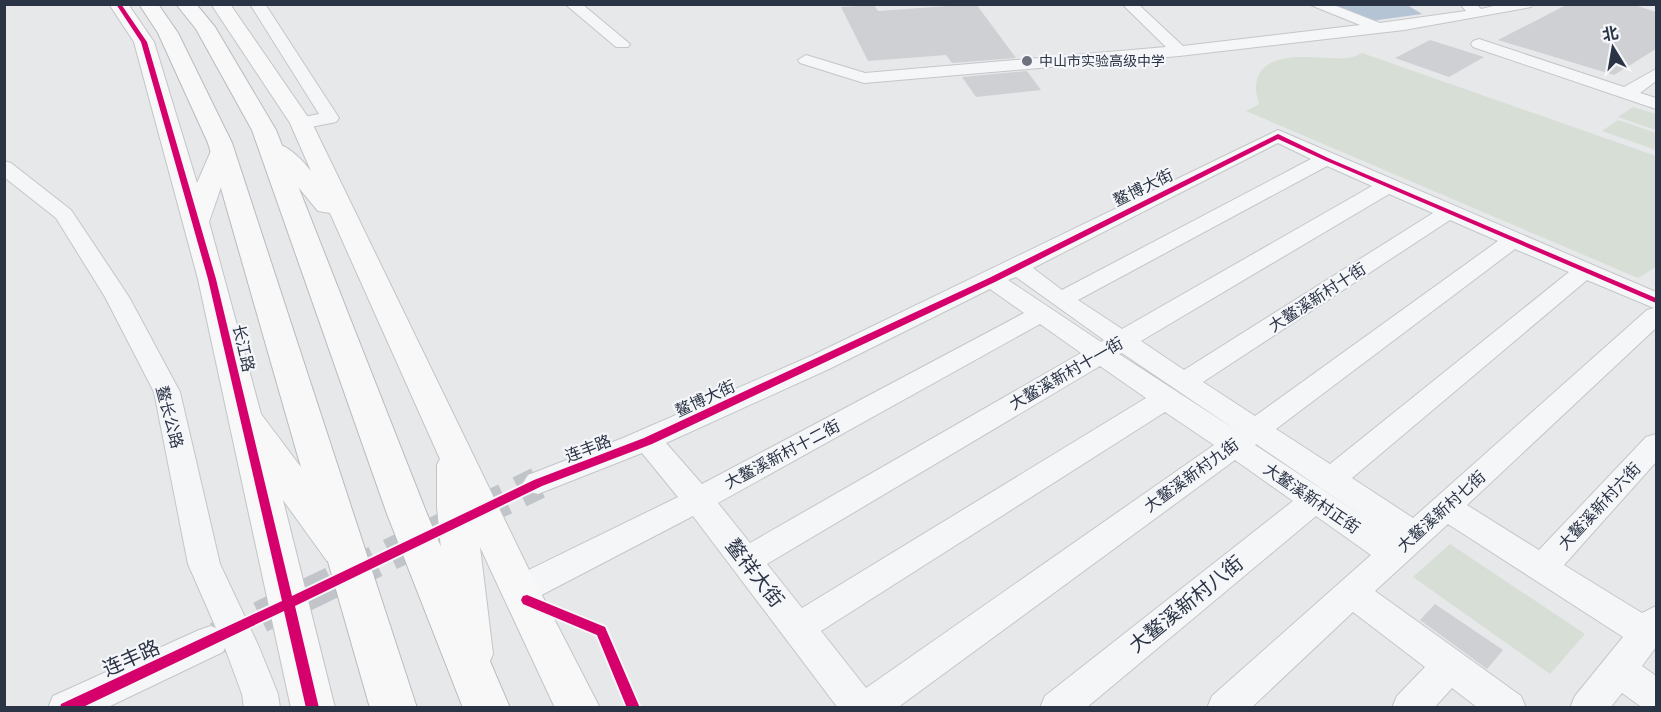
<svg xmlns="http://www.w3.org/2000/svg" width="1661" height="712" font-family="Manrope,'Noto Sans SC',sans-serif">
  <rect width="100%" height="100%" fill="#e6e8ea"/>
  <g fill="#d6ded6">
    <path d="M1362,53L1656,156V267L1638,278L1246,111L1259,104C1258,99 1255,92 1256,86C1259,44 1324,61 1349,58C1353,57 1358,55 1362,53Z"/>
    <path d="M1633,107L1656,114V130L1618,117Z"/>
    <path d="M1618,120L1656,133V150L1602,131Z"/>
    <path d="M1450,544L1585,634L1550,674L1413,577Z"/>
  </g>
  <path fill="#b4c4d5" d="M1324,5H1407L1422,14L1371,21Z"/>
  <g fill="#ced0d3">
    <path d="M976,4L1016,58L952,63L946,55L868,61L841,7L874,5L878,11Z"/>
    <path d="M1568,4H1631L1656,12V49L1614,75L1498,40Z"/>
    <path d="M1430,40L1484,57L1449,77L1395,58Z"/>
    <path d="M1027,71L1041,90L976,97L962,77Z"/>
    <path d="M1435,604L1503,650L1487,669L1420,620Z"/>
  </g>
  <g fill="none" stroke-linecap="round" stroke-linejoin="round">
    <path stroke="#c1c4c9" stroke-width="32" stroke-dasharray="32 16" stroke-linecap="butt" d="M217,638L538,483"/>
    <g stroke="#c4c6c8" stroke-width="2">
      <g id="minor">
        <path d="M250,4H265L339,118L336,122L301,129L294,127L292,123L294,119L319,114Z"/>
        <path d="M565,4H582L630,44L628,47H616Z"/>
        <path d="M1122,4H1138L1183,46L1360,25L1308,4H1331L1380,23L1466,11L1460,4H1476L1481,9L1502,4H1533L1531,7L1404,30L1179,56L864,83L800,63L798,60L806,55L865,73L1166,47Z"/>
        <path d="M1479,39L1624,87L1656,69V81L1640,93L1656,98V109L1473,47L1471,44L1473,41Z"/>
        <path d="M1278,130L1656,292V328L1467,505L1539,550L1646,437L1656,434V462L1564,565L1642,613L1656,606V647L1642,666L1656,676V708H1643L1622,693L1610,708H1570L1575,696L1623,637L1448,524L1375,591L1521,696L1526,708H1478L1452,688L1434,708H1392L1397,696L1425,667L1353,612L1251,708H1207L1212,696L1371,555L1316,516L1086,708H1040L1045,696L1293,501L1235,460L897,708H838L693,516L532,600L520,604L508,600L504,590L508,580L678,497L642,453L538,494L528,491L523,483L528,475L623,438L811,356ZM1278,143L1311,159L1062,290L1033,268ZM1327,166L1372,186L1122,329L1078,300ZM1389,194L1433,213L1184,370L1141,341ZM1450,220L1498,241L1255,416L1203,382ZM1515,249L1569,272L1330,464L1276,429ZM1016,277L1104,340L1101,342L1008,280ZM1587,280L1654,308L1647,310L1413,518L1352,478ZM990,289L1024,313L702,484L666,443L829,369ZM1040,324L1081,353L750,543L718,503ZM1122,353L1236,430L1119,354ZM1100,366L1146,398L802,608L767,564ZM1165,412L1214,445L866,688L821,631ZM1256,444L1319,487L1320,488L1255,445ZM1320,488L1322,489L1368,520Z"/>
        <path d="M4,161L11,163L71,210L129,297L180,392L220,564L259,647L278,694L280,708H244L242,694L225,648L223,652L106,708H48L53,696L199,630L211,626L216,628L188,564L154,392L105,297L56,218L4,177Z"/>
      </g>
    </g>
    <g stroke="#c2c5c8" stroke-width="2">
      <g id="major">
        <path d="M109,4H128L154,42L197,183L214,144H230L234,149L209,222L261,414L355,539L360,550L355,561L341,566L327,561L283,500L335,708H291L198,279L134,42Z"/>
        <path d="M211,4H230L312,123L529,570L600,708H555L480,547L493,654L487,668L472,673L457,668L451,654L437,507V465L440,459L330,213L318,211L289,176L259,148L263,143C281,138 300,157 311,171L290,123Z"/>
      </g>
    </g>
    <g stroke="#b8bbbf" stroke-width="2">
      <g id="highway">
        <path d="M139,4H158L178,33L232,143L417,708H370L208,143L158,33Z"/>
        <path d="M176,4H196L215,27L276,130L427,514L510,708H463L387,514L252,130L196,29Z"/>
      </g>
    </g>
    <use href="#minor" fill="#f5f6f7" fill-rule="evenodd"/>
    <use href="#major" fill="#f8f8f8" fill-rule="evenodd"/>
    <use href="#highway" fill="#f8f8f8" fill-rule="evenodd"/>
    <g stroke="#f4f6f9" stroke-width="4">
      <g id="cycleway">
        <path d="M116,4H121L147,42L216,279L292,596L534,480L644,438L989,278L1278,134L1328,158L1656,298V303L1324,160L1278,139L995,282L652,444L542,486L295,606L319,708H306L284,611L81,708H60L61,704L282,601L208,279L141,42Z"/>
        <path d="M527,595L605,627L640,708H627L597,635L523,604L521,600L523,596Z"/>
      </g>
    </g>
    <use href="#cycleway" fill="#d6006c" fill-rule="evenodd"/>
  </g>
  <circle fill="#6c737f" stroke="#f4f6f9" stroke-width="2" cx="1027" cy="61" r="6"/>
  <g text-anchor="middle" stroke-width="4.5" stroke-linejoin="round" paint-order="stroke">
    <g font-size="14" fill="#2b3445" stroke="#f4f6f9" text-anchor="start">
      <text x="1039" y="66">中山市实验高级中学</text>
    </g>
    <g font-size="16" fill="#2b3445" stroke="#f4f6f9">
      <text transform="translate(1143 187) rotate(-26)" y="6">鳌博大街</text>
      <text transform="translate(1317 297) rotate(-33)" y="6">大鳌溪新村十街</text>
      <text transform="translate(244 348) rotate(77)" y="6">长江路</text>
      <text transform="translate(1066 373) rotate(-30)" y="6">大鳌溪新村十一街</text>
      <text transform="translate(705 398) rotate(-25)" y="6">鳌博大街</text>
      <text transform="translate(170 417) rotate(75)" y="6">鳌长公路</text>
      <text transform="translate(588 448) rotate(-21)" y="6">连丰路</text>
      <text transform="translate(782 454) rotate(-28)" y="6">大鳌溪新村十二街</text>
      <text transform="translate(1191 475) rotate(-36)" y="6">大鳌溪新村九街</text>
      <text transform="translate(1312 498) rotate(34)" y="6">大鳌溪新村正街</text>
      <text transform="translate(1599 506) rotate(-47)" y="6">大鳌溪新村六街</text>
      <text transform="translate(1441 511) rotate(-42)" y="6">大鳌溪新村七街</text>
    </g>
    <g font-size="20" fill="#2b3445" stroke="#f4f6f9">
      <text transform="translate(755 573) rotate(52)" y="7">鳌祥大街</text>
      <text transform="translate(1186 604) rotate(-39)" y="7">大鳌溪新村八街</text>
      <text transform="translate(131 658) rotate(-24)" y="7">连丰路</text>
    </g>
  </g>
  <rect width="1661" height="712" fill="none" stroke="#2b3445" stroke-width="12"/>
  <g transform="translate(1613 48) rotate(349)" stroke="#f4f6f9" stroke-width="4.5" paint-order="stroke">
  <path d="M0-4.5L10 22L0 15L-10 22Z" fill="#2b3445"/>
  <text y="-9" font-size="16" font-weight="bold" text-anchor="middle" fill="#2b3445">北</text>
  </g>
</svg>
